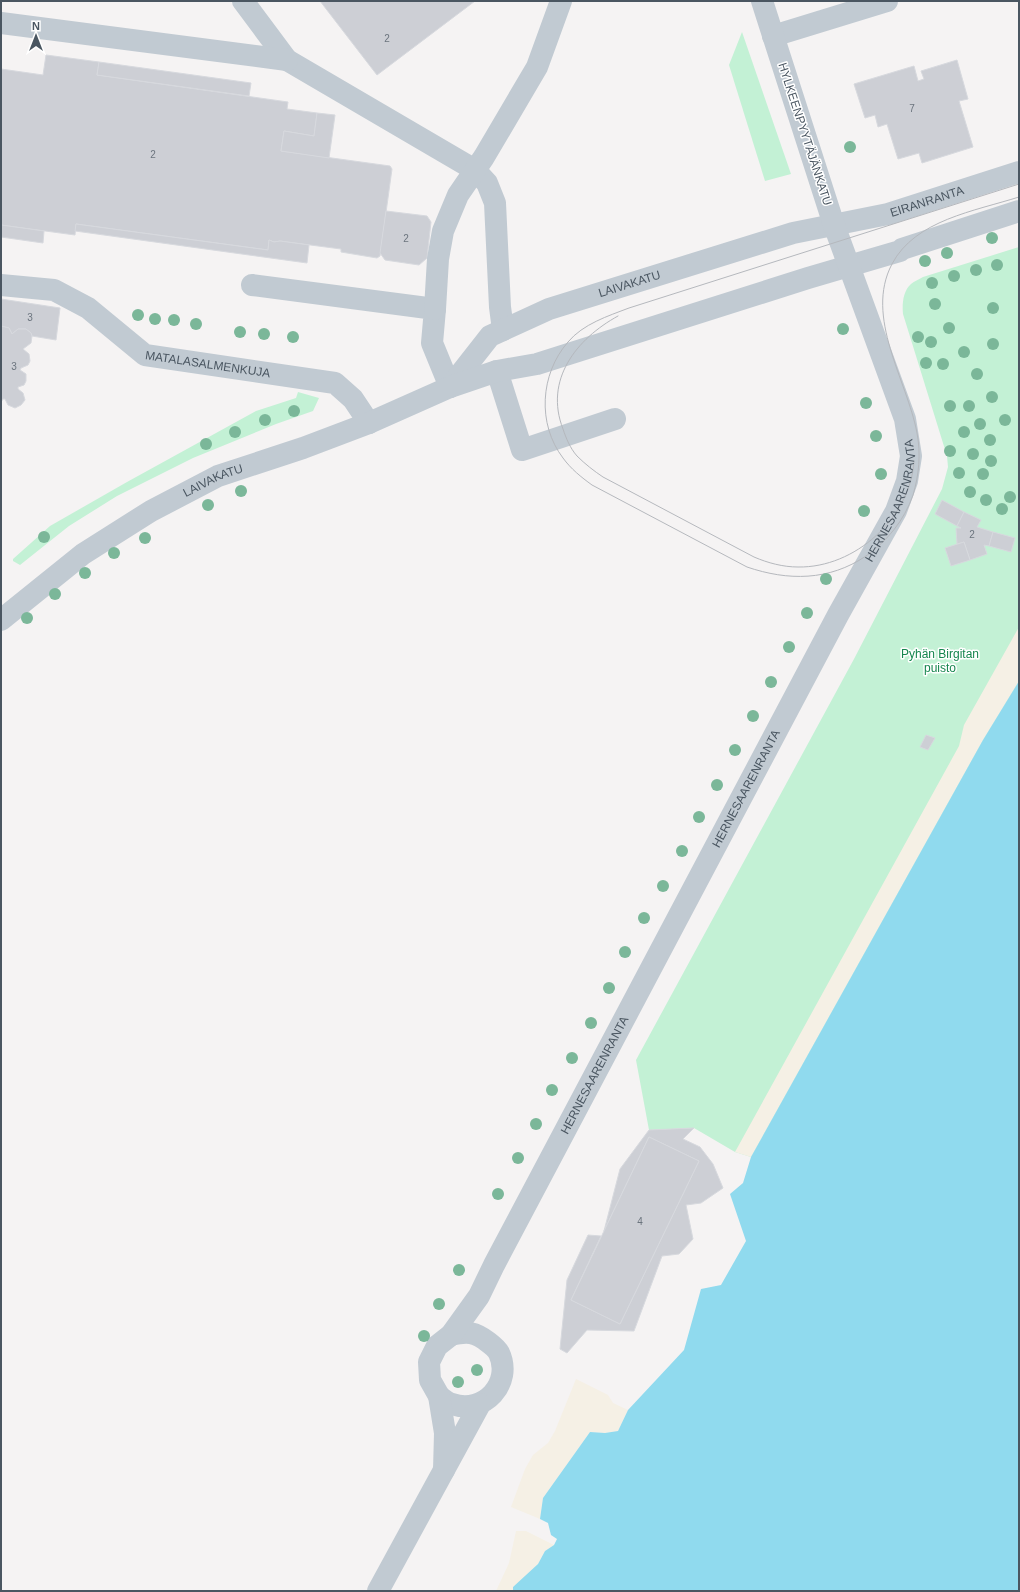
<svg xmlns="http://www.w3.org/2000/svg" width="1020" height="1592" font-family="Arial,sans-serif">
  <rect width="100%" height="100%" fill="#f5f3f3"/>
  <g fill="#c3f1d5">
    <path d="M742,32L791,174L765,181L729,65Z"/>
    <path d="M1019,247V681L983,740L751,1157L735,1152L694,1128L649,1130L636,1060L854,659L942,489L948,467L947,456L903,314C902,304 903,291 911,284C914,281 920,279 923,277Z"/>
    <path d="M298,392L319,398L313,411L276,424L193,458L117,496L69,526L20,565L13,561V559L50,526L127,482L256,411L296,398Z"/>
  </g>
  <g fill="#f5f0e5">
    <path d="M1019,627V681L983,740L751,1157L735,1152L959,746L964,725Z"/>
    <path d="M576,1379L608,1395L613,1403L628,1410L618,1431L605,1433L590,1432L543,1498L540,1519L511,1507L525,1469L533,1455L548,1443L555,1431Z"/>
    <path d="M516,1531H526L554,1545L545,1551L538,1564L532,1572L513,1587V1591H496L509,1563Z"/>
  </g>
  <path fill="#90daee" d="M1019,681V1591H513V1587L538,1564L545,1551L554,1545L557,1539L551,1535L548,1523L540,1519L543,1498L590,1432L605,1433L618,1431L628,1410L684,1350L701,1289L721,1285L746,1241L730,1194L743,1183L751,1157L983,740Z"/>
  <g fill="#cdcfd5" stroke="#d7d9de">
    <path d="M320,1H475L377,75Z"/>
    <path d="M46,55L99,62L97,75L288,102L287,109L317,113L314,136L284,131L281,151L390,166L392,169L380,256L377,258L341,252V249L280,241L274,242L269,240L268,250L76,224L75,235L1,225V69L43,75Z"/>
    <path d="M957,60L968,99L959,101L973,147L922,163L919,153L898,159L887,124L878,127L875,115L865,118L854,84L914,66L918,81L924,79L921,71Z"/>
    <path d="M99,62L251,83L249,96L97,75Z"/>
    <path d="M317,113L335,115L329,158L281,151L284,131L314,136Z"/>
    <path d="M386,211L427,216L431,222L427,258L419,265L385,260L380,253Z"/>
    <path d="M76,224L268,250L269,240L274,242L280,241L309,245L307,263L75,231Z"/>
    <path d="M1,225L44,231L43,243L1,237Z"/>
    <path d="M1,299L60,308L56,340L32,336L31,333L26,329H18L12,334L9,328L1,326Z"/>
    <path d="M1,326L9,328L12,334L18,329H26L31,333L32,336L31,343L23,349L29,354L30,361L28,365L21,368L20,370L26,374V381L24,385L18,387V389L23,393L25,400L21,405L15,408L8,405L5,399H3L1,402Z"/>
    <path d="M942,500L964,512L957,526L935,514Z"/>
    <path d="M964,512L981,520L977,527L993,532L989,546L984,545L987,554L970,560L964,542L957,544L956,528H961L957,526Z"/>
    <path d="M993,532L1015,538L1011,552L989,546Z"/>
    <path d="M964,542L970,560L951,566L945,548Z"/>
    <path d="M926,735L935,738L928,750L920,747Z"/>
    <path d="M694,1128L683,1139L700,1147L713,1164L723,1188L701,1203L686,1205L693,1239L679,1254L662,1256L634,1331L587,1330L567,1353L560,1349L567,1280L588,1235L601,1236L571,1300L620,1324L699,1161L649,1137L604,1231L620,1169L649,1130Z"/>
    <path d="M649,1137L699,1161L620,1324L571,1300Z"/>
  </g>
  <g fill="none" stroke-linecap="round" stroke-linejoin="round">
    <g stroke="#c1cad2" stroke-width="22">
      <path d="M243,1L287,60L475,170L487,183L495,203L500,307L503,330"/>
      <path d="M1,23L287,60"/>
      <path d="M773,36L887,1"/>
      <path id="s1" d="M1,285L54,290L88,308L145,355L335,383L353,399L369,423"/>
      <path d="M252,285L435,309L432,343L450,387"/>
      <path d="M435,309L438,259L443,231L458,195L484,157L537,67L561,1"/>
      <path d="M497,371L522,450L615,419"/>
      <path id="s2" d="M450,387L490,336L549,309L793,233L888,214L1019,172"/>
      <path id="s3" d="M1,620L83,554L151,511L218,476L303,448L369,423L450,387L497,371L537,364L808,278L900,251L902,249L1019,211"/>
      <path d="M439,1396C443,1399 448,1403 452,1404C484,1415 513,1383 499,1353C497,1349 492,1345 488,1342C475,1332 468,1331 451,1335"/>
      <path id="s4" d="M444,1470L445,1433L439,1396L430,1380L429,1362L437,1346L451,1335L479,1296L494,1265L838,615L896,511L907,481L911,456L905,419L834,225L762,1"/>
      <path d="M378,1591L480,1404"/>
    </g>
    <g stroke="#b5b8bd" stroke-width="1">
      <path d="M1019,184L629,308C608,316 583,324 568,342C540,374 537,424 563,458C571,469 581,477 592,485L747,567C788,581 829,581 866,556C887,541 904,521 913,495C919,475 921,454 917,433C907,380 864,317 892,264C915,220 975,211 1019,197"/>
      <path d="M618,316C576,339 544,380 563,429C566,438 570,448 577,456C585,464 594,471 603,477L754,557C768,563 783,567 798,567C855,568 910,518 914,462"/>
    </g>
  </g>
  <g fill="#7bb799">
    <circle cx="850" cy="147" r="6"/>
    <circle cx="992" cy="238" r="6"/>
    <circle cx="947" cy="253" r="6"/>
    <circle cx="925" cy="261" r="6"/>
    <circle cx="997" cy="265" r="6"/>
    <circle cx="976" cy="270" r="6"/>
    <circle cx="954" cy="276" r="6"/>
    <circle cx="932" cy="283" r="6"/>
    <circle cx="935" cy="304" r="6"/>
    <circle cx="993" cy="308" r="6"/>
    <circle cx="138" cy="315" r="6"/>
    <circle cx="155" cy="319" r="6"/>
    <circle cx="174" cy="320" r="6"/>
    <circle cx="196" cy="324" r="6"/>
    <circle cx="949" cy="328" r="6"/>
    <circle cx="843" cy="329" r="6"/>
    <circle cx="240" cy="332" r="6"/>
    <circle cx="264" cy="334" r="6"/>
    <circle cx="293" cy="337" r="6"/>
    <circle cx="918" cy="337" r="6"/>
    <circle cx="931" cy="342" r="6"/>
    <circle cx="993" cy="344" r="6"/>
    <circle cx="964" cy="352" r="6"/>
    <circle cx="926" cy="363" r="6"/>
    <circle cx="943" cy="364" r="6"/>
    <circle cx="977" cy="374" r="6"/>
    <circle cx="992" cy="397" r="6"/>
    <circle cx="866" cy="403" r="6"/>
    <circle cx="950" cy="406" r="6"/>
    <circle cx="969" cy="406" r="6"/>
    <circle cx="294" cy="411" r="6"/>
    <circle cx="265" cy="420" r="6"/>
    <circle cx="1005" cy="420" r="6"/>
    <circle cx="980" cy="424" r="6"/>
    <circle cx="235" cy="432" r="6"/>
    <circle cx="964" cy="432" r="6"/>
    <circle cx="876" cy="436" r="6"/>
    <circle cx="990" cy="440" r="6"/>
    <circle cx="206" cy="444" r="6"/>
    <circle cx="950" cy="451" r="6"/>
    <circle cx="973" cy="454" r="6"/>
    <circle cx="991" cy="461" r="6"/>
    <circle cx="959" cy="473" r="6"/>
    <circle cx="881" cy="474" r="6"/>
    <circle cx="983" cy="474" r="6"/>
    <circle cx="241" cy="491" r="6"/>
    <circle cx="970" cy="492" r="6"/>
    <circle cx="1010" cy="497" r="6"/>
    <circle cx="986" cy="500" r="6"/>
    <circle cx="208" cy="505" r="6"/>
    <circle cx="1002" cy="509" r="6"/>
    <circle cx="864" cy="511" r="6"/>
    <circle cx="44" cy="537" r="6"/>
    <circle cx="145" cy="538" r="6"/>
    <circle cx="114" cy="553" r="6"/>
    <circle cx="85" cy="573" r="6"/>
    <circle cx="826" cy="579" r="6"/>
    <circle cx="55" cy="594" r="6"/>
    <circle cx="807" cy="613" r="6"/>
    <circle cx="27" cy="618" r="6"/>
    <circle cx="789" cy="647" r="6"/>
    <circle cx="771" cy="682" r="6"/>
    <circle cx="753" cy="716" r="6"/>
    <circle cx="735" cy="750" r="6"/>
    <circle cx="717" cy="785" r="6"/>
    <circle cx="699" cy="817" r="6"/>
    <circle cx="682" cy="851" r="6"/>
    <circle cx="663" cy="886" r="6"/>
    <circle cx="644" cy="918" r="6"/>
    <circle cx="625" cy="952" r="6"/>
    <circle cx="609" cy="988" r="6"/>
    <circle cx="591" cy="1023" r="6"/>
    <circle cx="572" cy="1058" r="6"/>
    <circle cx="552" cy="1090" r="6"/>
    <circle cx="536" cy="1124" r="6"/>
    <circle cx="518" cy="1158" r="6"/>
    <circle cx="498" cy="1194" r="6"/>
    <circle cx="459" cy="1270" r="6"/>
    <circle cx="439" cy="1304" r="6"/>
    <circle cx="424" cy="1336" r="6"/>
    <circle cx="477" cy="1370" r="6"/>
    <circle cx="458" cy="1382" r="6"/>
  </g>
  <g text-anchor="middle" stroke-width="3" stroke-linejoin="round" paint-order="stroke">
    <g font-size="10" fill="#6b747e">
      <text x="387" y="42">2</text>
      <text x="912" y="112">7</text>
      <text x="153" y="158">2</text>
      <text x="406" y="242">2</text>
      <text x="30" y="321">3</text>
      <text x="14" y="370">3</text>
      <text x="972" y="538">2</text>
      <text x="640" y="1225">4</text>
    </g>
    <g font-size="12" fill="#4a5661" stroke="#fff">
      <text transform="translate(805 134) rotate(72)" y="4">HYLKEENPYYTÄJÄNKATU</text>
      <text dy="4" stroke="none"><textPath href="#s2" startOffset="523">EIRANRANTA</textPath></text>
      <text dy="4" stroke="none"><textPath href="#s2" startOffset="214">LAIVAKATU</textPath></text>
      <text dy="4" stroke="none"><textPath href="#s1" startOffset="229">MATALASALMENKUJA</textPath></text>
      <text dy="4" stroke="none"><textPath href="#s3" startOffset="255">LAIVAKATU</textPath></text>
      <text dy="4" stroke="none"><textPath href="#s4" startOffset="1092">HERNESAARENRANTA</textPath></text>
      <text dy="4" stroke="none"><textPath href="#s4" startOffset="768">HERNESAARENRANTA</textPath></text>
      <text dy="4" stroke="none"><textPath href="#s4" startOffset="444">HERNESAARENRANTA</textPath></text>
    </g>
    <g font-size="12" fill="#17864f" stroke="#fff">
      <text x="940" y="658">Pyhän Birgitan<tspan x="940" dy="14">puisto</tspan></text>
    </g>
  </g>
  <rect width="1020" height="1592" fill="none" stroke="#4a5661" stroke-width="4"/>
  <g transform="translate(36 36)" stroke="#ffffff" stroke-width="3" paint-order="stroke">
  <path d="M0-3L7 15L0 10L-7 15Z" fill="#4a5661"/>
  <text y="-6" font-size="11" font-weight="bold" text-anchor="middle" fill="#4a5661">N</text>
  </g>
</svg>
